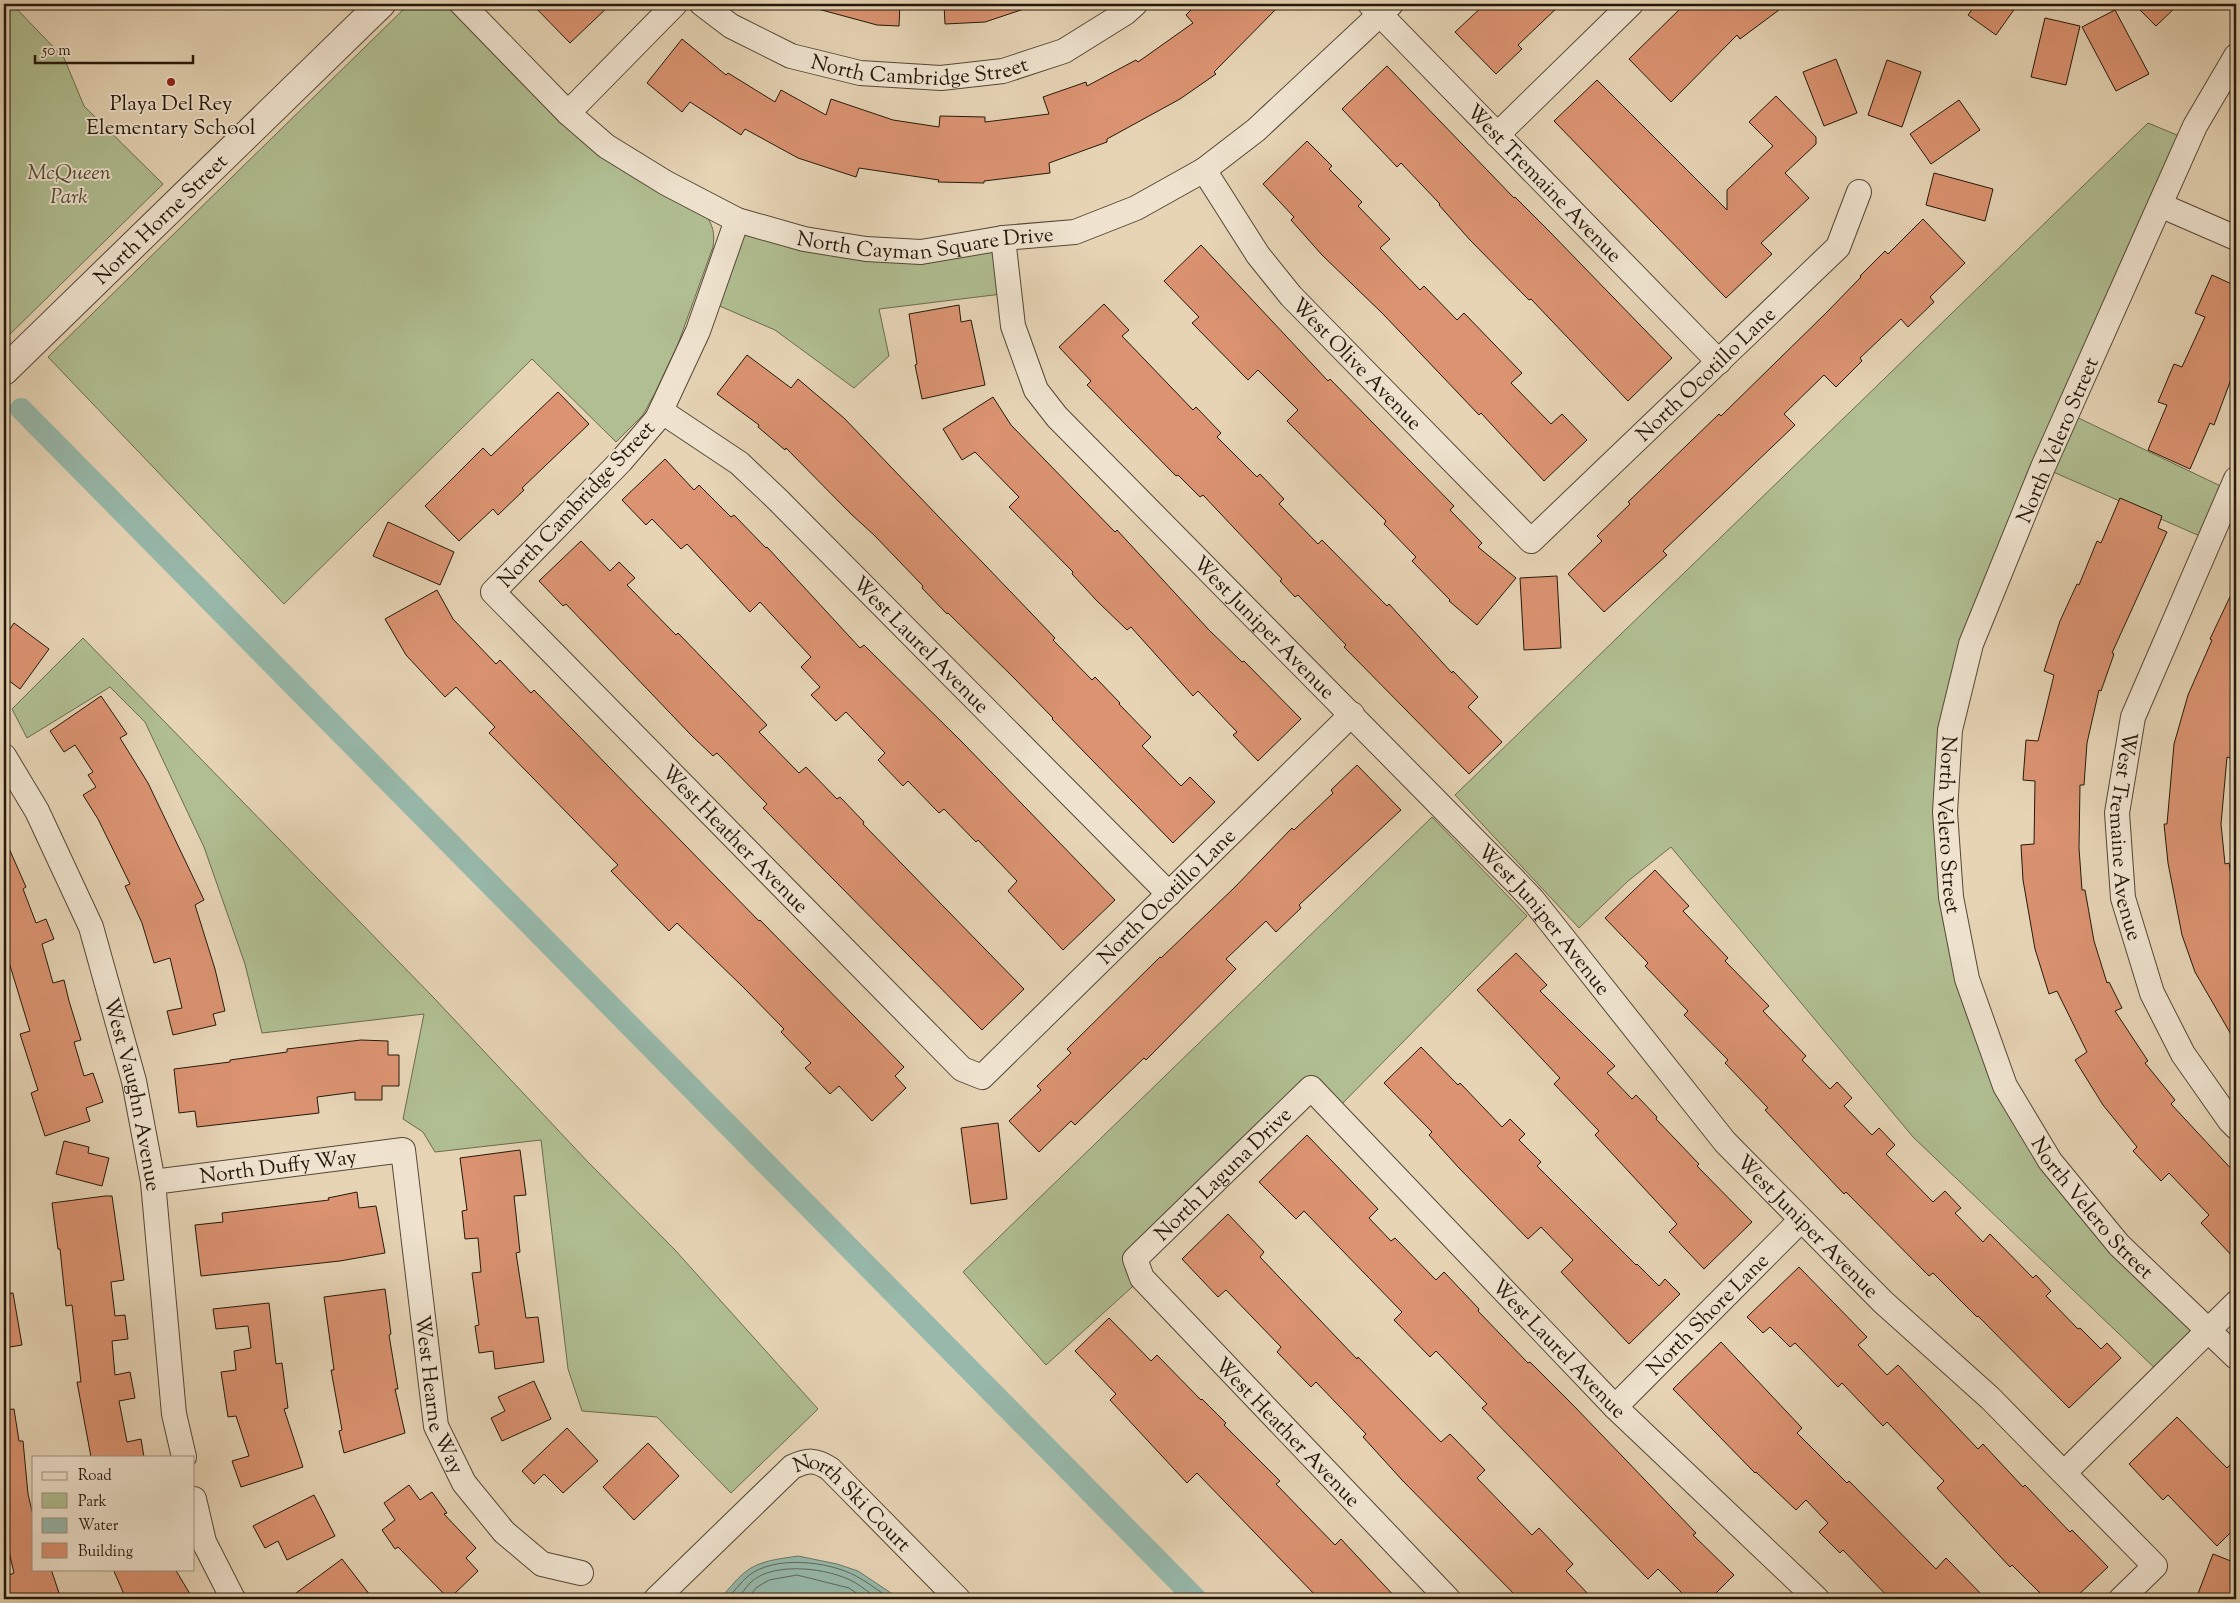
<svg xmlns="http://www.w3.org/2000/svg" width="2240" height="1603" font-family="'Sorts Mill Goudy',serif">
  <rect width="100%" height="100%" fill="#e6d4b5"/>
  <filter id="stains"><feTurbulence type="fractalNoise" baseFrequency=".004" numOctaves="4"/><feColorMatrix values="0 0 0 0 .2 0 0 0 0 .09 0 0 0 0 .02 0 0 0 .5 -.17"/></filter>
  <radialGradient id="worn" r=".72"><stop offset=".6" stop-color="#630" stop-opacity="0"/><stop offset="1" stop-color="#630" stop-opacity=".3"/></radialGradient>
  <g fill="#b0be91" stroke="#6a6b4e">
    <path d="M4,4H12L64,58L84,106L163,184L4,340Z"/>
    <path d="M409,4H445L580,139L705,215C713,224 715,234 713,247L678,344L655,393L643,415L616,442L532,359L284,604L48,357Z"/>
    <path d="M2148,123L2189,140L2068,413L2231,491L2209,540L2044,468L1950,730L1966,972L2050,1161L2209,1329L2162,1375L1913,1137L1671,847L1628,881L1579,928L1455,795Z"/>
    <path d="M737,220L921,252L1003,238L1010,293L879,309L889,356L854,388L775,330L708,301Z"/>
    <path d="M83,638L434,998L587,1161L675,1250L818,1409L731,1493L657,1417L582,1411L568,1369L541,1140L435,1152L423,1132L403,1119L424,1014L262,1033L245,964L204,847L145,722L110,687L27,738L12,709Z"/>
    <path d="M1432,817L1527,916L1334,1112L1311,1089L1135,1259L1142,1278L1046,1365L963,1272Z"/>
  </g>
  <path fill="#97b8aa" stroke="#69786a" d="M798,1556L837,1564L858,1571L900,1599H719C728,1591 735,1580 744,1573C759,1560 780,1559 798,1556Z"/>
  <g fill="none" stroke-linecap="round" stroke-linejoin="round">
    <g stroke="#5e685a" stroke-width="1">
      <path d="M727,1599C734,1592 740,1583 748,1576C774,1555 828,1561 856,1576C868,1582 879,1592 892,1599"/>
      <path d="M736,1599C742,1594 746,1587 751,1582C774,1561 829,1568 854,1582C863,1587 870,1594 879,1599"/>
      <path d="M747,1599L757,1587L769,1580L797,1575L849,1588L865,1599"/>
    </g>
    <path stroke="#97b8aa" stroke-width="22" d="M21,409L1196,1599"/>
  </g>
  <g fill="#db9371" stroke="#24180b">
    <path d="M532,4H611L570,43Z"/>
    <path d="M818,4H900L899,26L877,25L818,9Z"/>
    <path d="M944,4H1029L1030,7L985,22L945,24Z"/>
    <path d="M1197,4H1281L1214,72L1216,74L1180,99L1107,139V142L1049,163L1050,173L984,181V183L938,182L939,180L859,168L856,177L798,158L745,129L741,135L690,102L682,112L647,83L682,39L726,75L728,73L775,102L781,90L826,115L831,99L893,120L939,127L940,116L985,117V122L1049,114L1043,97L1086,82L1087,86L1136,60L1138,62L1193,23L1186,15Z"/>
    <path d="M1485,4H1561L1518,45L1522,49L1496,74L1455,32Z"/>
    <path d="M1685,4H1787L1740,39L1737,35L1671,102L1629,59Z"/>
    <path d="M1976,4H2018L1996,35L1968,15Z"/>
    <path d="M2134,4H2179L2156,26Z"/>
    <path d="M2115,10L2149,74L2116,91L2082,27Z"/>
    <path d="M2045,18L2080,26L2066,85L2031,77Z"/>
    <path d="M1836,59L1857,113L1824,126L1803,72Z"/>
    <path d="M1887,60L1921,72L1902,127L1868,115Z"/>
    <path d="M1387,66L1514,198L1515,197L1549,231L1672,358L1628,401L1531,299L1529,300L1470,240L1439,205L1440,204L1401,163L1397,167L1342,109Z"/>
    <path d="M1597,80L1727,210V190L1773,146L1749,122L1776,96L1816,137V144L1785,173L1809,198L1761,243L1772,254L1726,298L1554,121Z"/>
    <path d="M1959,100L1980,130L1931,164L1910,134Z"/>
    <path d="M1307,141L1332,166L1329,169L1362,202L1358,206L1390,239L1380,248L1420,290L1424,286L1457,320L1464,313L1522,373L1511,383L1551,424L1562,414L1587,440L1544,481L1481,413L1479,415L1383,314L1322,255L1291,220L1294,217L1263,184Z"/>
    <path d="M1934,173L1993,189L1985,221L1926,205Z"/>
    <path d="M1923,219L1965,263L1930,297L1934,302L1908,327L1901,319L1860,358L1862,361L1836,387L1824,375L1784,414L1795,425L1663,551L1667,555L1604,612L1568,574L1602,541L1597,536L1630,504L1628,502L1719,414L1721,416L1827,312L1861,277L1860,276L1885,251L1888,254Z"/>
    <path d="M1201,245L1328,381L1330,379L1454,506L1450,510L1482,543L1478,547L1516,578L1477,625L1449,601L1450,600L1412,561L1416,557L1384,524L1386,521L1287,421L1298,410L1258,370L1248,380L1192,323L1199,317L1164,281Z"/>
    <path d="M2212,275L2236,286V366L2214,425L2210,423L2190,469L2148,450L2167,405L2158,402L2174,364L2182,367L2205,317L2195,313Z"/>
    <path d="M1104,304L1129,330L1122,336L1193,410L1196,407L1221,433L1217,437L1257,477L1260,474L1284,499L1279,504L1318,544L1322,540L1387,606L1389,604L1452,673L1453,671L1478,697L1468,707L1502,742L1469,774L1344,647L1346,645L1298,595L1295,597L1280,581L1282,579L1203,495L1200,497L1178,475L1176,476L1087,385L1091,381L1059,347Z"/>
    <path d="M959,305L961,322L971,320L985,385L922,399L915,365L917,364L909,314Z"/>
    <path d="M747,355L791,388L798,379L844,418L1055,638L1053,640L1092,680L1095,677L1120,703L1119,704L1151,737L1142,746L1181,786L1190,777L1215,802L1173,843L1052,719L1053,718L1014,678L948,613L947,614L922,588L923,586L874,535L851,514L786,448L785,450L758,427L759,425L717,394Z"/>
    <path d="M558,392L589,424L522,488L524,490L498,515L493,509L459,541L425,506L483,448L491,456Z"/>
    <path d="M993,397L1011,425L1115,532L1117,530L1209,630L1242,662L1244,661L1301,719L1258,761L1233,735L1237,732L1198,691L1193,696L1131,627L1127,630L1097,601L1072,574L1073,572L1009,507L1019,497L975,452L962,460L943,429Z"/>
    <path d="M665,459L694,490L699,485L731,517L734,515L766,548L767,547L860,648L864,645L962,742L1115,900L1063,950L1008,891L1017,881L978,840L976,842L944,809L939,813L908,781L903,786L878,760L885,753L846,712L836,721L811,695L820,687L801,667L811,657L760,602L750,612L687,544L681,549L652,519L646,525L622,500Z"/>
    <path d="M2120,498L2162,516L2158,528L2167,532L2112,653L2114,654L2101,691L2099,690L2087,743L2084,785H2080L2079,848L2082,890H2085L2094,941L2107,983L2109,982L2122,1008L2115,1011L2148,1061L2145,1063L2175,1100L2171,1104L2236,1174V1260L2201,1223L2209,1215L2169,1173L2161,1181L2133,1151L2137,1147L2103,1105L2075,1060L2087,1052L2057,991L2049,994L2035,949L2023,880L2021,845L2034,844L2035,781L2023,780L2026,740L2038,741L2054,675L2044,671L2060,621L2077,584L2079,585L2097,541L2101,543Z"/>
    <path d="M388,522L454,552L440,585L373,556Z"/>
    <path d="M581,541L610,571L619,562L635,578L627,585L676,635L678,633L767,725L759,732L799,773L806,767L837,799L840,797L864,822L863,824L1024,989L982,1030L763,808L767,804L717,753L713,756L691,735L566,604L563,606L539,581Z"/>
    <path d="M1557,576L1561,648L1524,650L1520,578Z"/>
    <path d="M2236,584V748L2233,759L2227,757L2221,824L2225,864L2229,863L2236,903L2231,904L2236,920V1043L2195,972L2182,935L2168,863L2164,824H2167L2174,744L2188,695L2212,640L2210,639Z"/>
    <path d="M437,590L453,619L496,664L500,660L531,693L534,690L759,921L760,920L904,1067L895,1076L906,1088L872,1121L839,1086L830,1094L805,1068L811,1063L781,1032L784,1029L743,987L677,923L669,931L611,871L618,865L489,733L495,727L456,687L445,697L406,655L385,619Z"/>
    <path d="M14,623L49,649L20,689L4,677V638Z"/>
    <path d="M101,696L127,734L120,738L148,783L204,900L195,905L215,969L225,1011L213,1014L216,1025L173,1035L167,1011L182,1008L170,958L154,963L142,923L125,886L130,884L98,819L83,795L96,787L88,775L93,772L75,745L64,752L50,731Z"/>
    <path d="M1357,765L1401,810L1299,905L1301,908L1276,932L1266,921L1226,959L1236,969L1146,1060L1144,1058L1075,1125L1071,1121L1039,1152L1009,1121L1041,1090L1037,1086L1071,1053L1067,1049L1160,957L1161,958L1234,888L1292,828L1294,830L1333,793L1331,790Z"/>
    <path d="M4,837L26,887L23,889L36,923L46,919L54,939L42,944L53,983L64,980L69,1001L81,1040L74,1042L84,1076L93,1073L103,1102L86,1108L90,1121L45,1136L31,1093L38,1090L20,1034L30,1031L4,946Z"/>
    <path d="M1655,870L1689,906L1683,911L1728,958L1725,961L1769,1006L1763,1011L1806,1056L1802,1060L1830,1089L1837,1082L1852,1098L1844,1106L1872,1135L1879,1128L1895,1145L1886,1154L1933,1202L1945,1191L1961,1208L1955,1213L1983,1242L1990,1234L2033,1278L2036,1275L2051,1291L2046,1296L2078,1329L2080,1328L2101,1349L2107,1343L2121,1358L2069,1408L1978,1316L1977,1317L1933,1273L1929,1276L1846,1192L1844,1194L1808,1156L1765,1110L1768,1108L1725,1063L1728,1060L1684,1015L1688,1011L1645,966L1648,963L1605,918Z"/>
    <path d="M1516,953L1547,985L1540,991L1615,1066L1607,1073L1632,1099L1636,1095L1657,1117L1656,1119L1699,1164L1697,1166L1752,1222L1704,1269L1669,1232L1677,1224L1595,1135L1599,1131L1554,1084L1560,1078L1477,990Z"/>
    <path d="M361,1040L388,1041V1055H399V1086H382V1100H355V1092L317,1097L319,1113L197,1127L195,1111L179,1113L174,1069L230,1062V1060L287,1052V1049Z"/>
    <path d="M1421,1047L1458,1085L1460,1083L1502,1127L1510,1119L1525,1134L1519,1140L1541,1162L1537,1166L1636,1265L1637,1264L1659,1286L1665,1279L1680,1294L1629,1344L1561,1272L1573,1260L1541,1227L1528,1239L1459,1168L1429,1135L1432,1132L1384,1083Z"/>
    <path d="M998,1123L1007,1199L971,1204L961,1128Z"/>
    <path d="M1307,1135L1378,1209L1369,1218L1391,1241L1395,1238L1436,1280L1444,1272L1479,1309L1478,1311L1528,1363L1530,1362L1574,1406L1696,1533L1693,1535L1734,1575L1710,1599H1688L1658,1569L1648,1579L1482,1408L1487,1404L1436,1351L1430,1357L1394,1320L1402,1312L1304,1211L1296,1219L1259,1182Z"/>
    <path d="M64,1141L89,1147L88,1153L109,1158L102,1186L56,1174Z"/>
    <path d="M520,1150L526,1195L514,1196L520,1252L516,1253L526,1318L538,1317L544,1362L495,1369L493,1351L479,1353L475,1326L479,1325L472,1273L481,1272L478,1238L465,1239L462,1211L467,1210L460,1158Z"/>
    <path d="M357,1192L359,1208L376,1206L385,1253L340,1261L201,1276L195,1225L223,1222L222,1213L329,1200L328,1198Z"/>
    <path d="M105,1196H112L124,1280L111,1282L115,1316L125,1315L128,1339L112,1341L115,1375L130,1372L135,1398L119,1401L127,1442L141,1439L144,1457H91L77,1382H81L72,1305L66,1306L60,1249H58L52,1203Z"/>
    <path d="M1228,1214L1264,1252L1260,1257L1357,1359L1358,1357L1441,1442L1450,1434L1485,1470L1477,1478L1532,1535L1539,1528L1573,1564L1566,1571L1593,1599H1519L1402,1480L1363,1437L1366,1434L1316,1382L1311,1387L1277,1352L1281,1347L1226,1290L1218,1297L1182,1259Z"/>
    <path d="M1799,1267L1867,1337L1858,1345L1887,1375L1898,1365L1978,1449L1983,1444L2023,1487L2025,1485L2070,1532L2072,1530L2108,1567L2074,1599H2046L2012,1565L2010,1567L1937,1488L1944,1481L1887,1422L1883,1426L1842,1383L1838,1387L1795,1343L1790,1347L1770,1327L1763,1333L1747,1317Z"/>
    <path d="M385,1289L391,1334L389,1335L398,1389H395L405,1433L344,1453L339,1431L342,1430L331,1370H334L324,1297Z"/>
    <path d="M13,1293L22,1345L4,1348V1294Z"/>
    <path d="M269,1303L276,1364L282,1363L288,1408L284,1409L303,1467L241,1487L232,1461L249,1456L236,1416L228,1417L221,1372L236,1370L234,1351L251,1348L248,1326L216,1329L213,1309Z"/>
    <path d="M1109,1318L1151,1361L1157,1355L1201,1400L1202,1399L1226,1423L1224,1425L1280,1481L1276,1484L1335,1545L1341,1539L1397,1599H1319L1197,1473L1187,1483L1110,1400L1116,1394L1075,1351Z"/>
    <path d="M1721,1342L1802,1428L1797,1433L1847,1483L1849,1481L1936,1569L1946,1558L1986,1599H1890L1843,1550L1840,1553L1819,1532L1828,1523L1806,1500L1796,1510L1756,1472L1755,1473L1673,1389Z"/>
    <path d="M534,1381L551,1419L502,1441L491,1418L505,1411L498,1397Z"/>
    <path d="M14,1409L19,1441H23L28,1494L34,1520V1569H51L61,1599H22L21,1595L9,1599L4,1584V1577L14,1573L4,1530V1410Z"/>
    <path d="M2177,1417L2227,1468L2236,1459V1527L2217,1546L2168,1495L2163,1500L2129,1464Z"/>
    <path d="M567,1428L598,1461L563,1493L544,1474L534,1484L522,1471Z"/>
    <path d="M648,1443L679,1476L634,1520L603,1487Z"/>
    <path d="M409,1485L420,1500L432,1492L447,1513L444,1514L476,1548L466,1558L478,1571L449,1599L398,1547L395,1549L382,1530L395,1520L384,1503Z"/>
    <path d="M314,1495L335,1536L287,1560L278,1541L265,1548L253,1526Z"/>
    <path d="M2213,1554L2236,1563V1599H2196Z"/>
    <path d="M342,1559L373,1599H288Z"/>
    <path d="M113,1569H175L193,1599H126Z"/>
  </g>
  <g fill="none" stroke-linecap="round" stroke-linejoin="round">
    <g stroke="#544736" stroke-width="26">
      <g id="minor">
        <path id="s1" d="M462,4L568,113L606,146L666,183L737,220L804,239L866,249L921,252L1003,238L1075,232L1136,208L1204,170L1256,130L1391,4"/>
        <path id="s2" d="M702,4L731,26L791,56L860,73L941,78L1003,71L1064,51L1125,13L1135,4"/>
        <path id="s3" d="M1370,4L1719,362"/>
        <path id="s4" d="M2236,56L2195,126L2043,467L1971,644L1950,730L1945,812L1951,897L1967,979L2005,1086L2050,1161L2119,1245L2236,1357"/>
        <path d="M568,113L675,4"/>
        <path d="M1497,135L1631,4"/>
        <path id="s5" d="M1204,170L1258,255L1291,296L1531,541L1838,247L1859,192"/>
        <path d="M2160,205L2236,238"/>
        <path id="s6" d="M737,220L698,331L657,419L621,461L493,592L962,1069L982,1077L1352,714"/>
        <path id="s7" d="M1003,238L1013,326L1036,390L1057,417L1514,880L1533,900L1725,1142L1883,1302L1990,1398L2155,1566L2121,1599"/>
        <path id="s8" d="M661,411L739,463L777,499L1169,894"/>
        <path id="s9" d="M2236,479L2133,717L2117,813L2123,898L2152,993L2183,1054L2230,1121L2236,1127"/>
        <path id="s10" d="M4,756L37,811L91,927L134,1081L153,1182L174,1414L184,1457"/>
        <path id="s11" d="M153,1182L403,1150L436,1426L464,1483L504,1532L542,1564L581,1573"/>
        <path id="s12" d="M1615,1407L1801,1220"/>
        <path d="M2065,1472L2236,1303"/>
        <path d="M194,1499L204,1542L233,1599"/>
        <path id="s13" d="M656,1599L792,1467C808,1460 815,1459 830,1469L958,1599"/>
        <path id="s14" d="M1448,1599L1142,1278L1135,1259L1311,1088L1615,1407L1817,1599"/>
      </g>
    </g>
    <g stroke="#544736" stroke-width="30">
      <g id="tertiary">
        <path id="s15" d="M4,371L381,4"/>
      </g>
    </g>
    <use href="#minor" stroke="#efe3cf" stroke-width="24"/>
    <use href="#tertiary" stroke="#efe3cf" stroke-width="28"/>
  </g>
  <circle fill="#8f2418" stroke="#efe3cf" stroke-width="2" cx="171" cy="82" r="5"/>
  <g text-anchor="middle" stroke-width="4" stroke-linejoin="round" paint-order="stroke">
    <g font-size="21" fill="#24180b" stroke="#efe3cf">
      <text dy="7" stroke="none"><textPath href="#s2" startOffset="234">North Cambridge Street</textPath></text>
      <text dy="7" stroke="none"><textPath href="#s3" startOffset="250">West Tremaine Avenue</textPath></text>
      <text dy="7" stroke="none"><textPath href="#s15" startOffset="218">North Horne Street</textPath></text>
      <text dy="7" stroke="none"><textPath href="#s1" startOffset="545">North Cayman Square Drive</textPath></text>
      <text dy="7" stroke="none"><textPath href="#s5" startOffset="248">West Olive Avenue</textPath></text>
      <text dy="7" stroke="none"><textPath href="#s5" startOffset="738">North Ocotillo Lane</textPath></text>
      <text transform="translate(2057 440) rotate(-67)" y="7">North Velero Street</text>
      <text transform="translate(576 504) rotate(-47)" y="7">North Cambridge Street</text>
      <text dy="7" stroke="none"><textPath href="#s7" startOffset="486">West Juniper Avenue</textPath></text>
      <text dy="7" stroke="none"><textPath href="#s8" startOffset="351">West Laurel Avenue</textPath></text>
      <text dy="7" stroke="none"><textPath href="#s4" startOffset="829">North Velero Street</textPath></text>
      <text dy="7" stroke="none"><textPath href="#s9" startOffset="380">West Tremaine Avenue</textPath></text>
      <text dy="7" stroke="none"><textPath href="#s6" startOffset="799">West Heather Avenue</textPath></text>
      <text dy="7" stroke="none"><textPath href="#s6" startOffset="1402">North Ocotillo Lane</textPath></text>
      <text dy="7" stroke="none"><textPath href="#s7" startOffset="891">West Juniper Avenue</textPath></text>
      <text dy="7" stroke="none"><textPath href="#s10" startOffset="365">West Vaughn Avenue</textPath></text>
      <text dy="7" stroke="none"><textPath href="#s11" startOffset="126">North Duffy Way</textPath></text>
      <text dy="7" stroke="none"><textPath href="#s14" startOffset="586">North Laguna Drive</textPath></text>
      <text dy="7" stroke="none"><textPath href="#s4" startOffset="1249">North Velero Street</textPath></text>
      <text dy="7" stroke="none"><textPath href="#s7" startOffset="1296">West Juniper Avenue</textPath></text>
      <text dy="7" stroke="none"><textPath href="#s12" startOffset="131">North Shore Lane</textPath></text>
      <text dy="7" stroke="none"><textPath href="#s14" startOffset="1069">West Laurel Avenue</textPath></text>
      <text dy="7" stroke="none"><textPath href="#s11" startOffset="500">West Hearne Way</textPath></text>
      <text transform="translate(1288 1432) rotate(46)" y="7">West Heather Avenue</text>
      <text dy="7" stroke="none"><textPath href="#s13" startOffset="266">North Ski Court</textPath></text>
    </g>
    <g font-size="21" fill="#24180b" stroke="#efe3cf">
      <text x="171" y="110">Playa Del Rey<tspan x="171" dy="24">Elementary School</tspan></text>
    </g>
    <g font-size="21" font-style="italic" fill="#4e4a33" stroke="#efe3cf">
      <text x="69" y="179">McQueen<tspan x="69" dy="24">Park</tspan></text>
    </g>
  </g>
  <rect width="2240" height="1603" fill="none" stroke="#e6d4b5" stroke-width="20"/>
  <rect x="5" y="5" width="2230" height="1593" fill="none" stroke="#24180b" stroke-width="2.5"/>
  <rect x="10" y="10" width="2220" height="1583" fill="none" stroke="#24180b"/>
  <rect x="32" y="1456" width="162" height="115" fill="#efe3cf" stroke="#9e9281"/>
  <rect x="42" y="1472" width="25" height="8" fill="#efe3cf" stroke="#9e9281"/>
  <text x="78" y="1480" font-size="15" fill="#24180b">Road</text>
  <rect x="42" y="1493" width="25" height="15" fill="#b0be91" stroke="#9e9281"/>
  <text x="78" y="1506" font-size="15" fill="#24180b">Park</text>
  <rect x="42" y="1518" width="25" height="15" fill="#97b8aa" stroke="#9e9281"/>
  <text x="78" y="1530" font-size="15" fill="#24180b">Water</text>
  <rect x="42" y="1543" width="25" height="15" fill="#db9371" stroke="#9e9281"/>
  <text x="78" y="1556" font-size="15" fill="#24180b">Building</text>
  <path d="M35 55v8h158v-8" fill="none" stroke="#24180b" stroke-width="2.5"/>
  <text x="42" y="55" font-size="15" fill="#24180b" stroke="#efe3cf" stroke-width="4" paint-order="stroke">50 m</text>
  <rect width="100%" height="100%" filter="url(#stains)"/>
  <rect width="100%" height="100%" fill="url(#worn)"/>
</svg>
